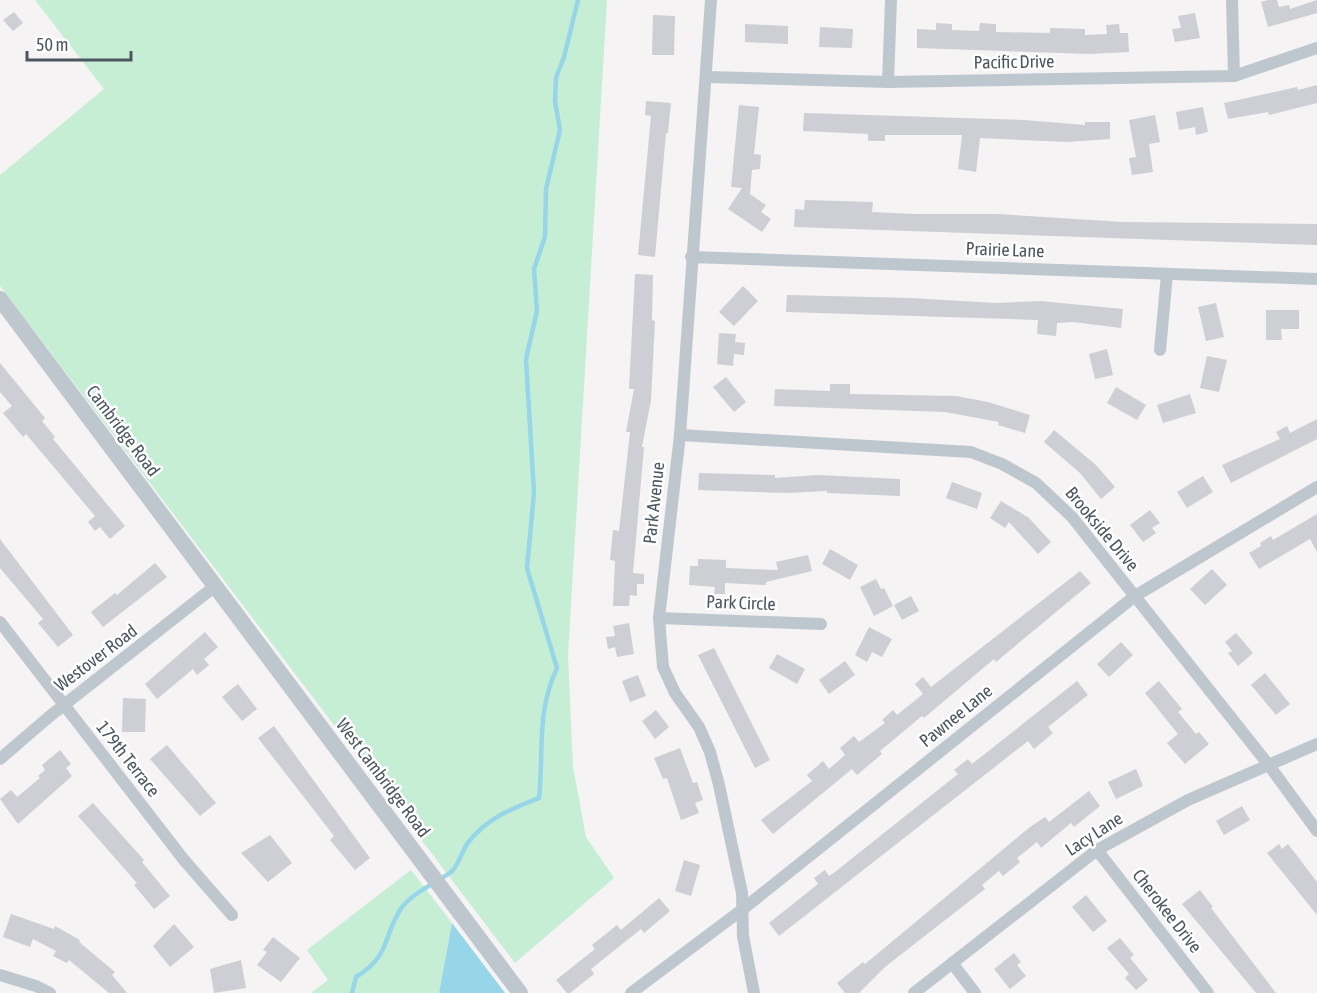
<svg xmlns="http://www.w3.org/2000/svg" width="1317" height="993" font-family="'Asap Condensed',sans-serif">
  <rect width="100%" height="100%" fill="#f5f3f3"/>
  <g fill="#c6eed5">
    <path d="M35,0H607L568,656L573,766L586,837L614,878L515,963L0,286V175L104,89Z"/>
    <path d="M411,870L452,923L439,993H311L328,980L307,950Z"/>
  </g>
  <path fill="#96d6e8" d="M452,923L505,993H439Z"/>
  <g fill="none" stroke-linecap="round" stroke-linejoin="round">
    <path stroke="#96d6e8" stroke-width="4.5" d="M352,993L356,977C390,956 382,940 400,910C410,894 436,883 451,872C458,866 462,852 467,844C485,819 511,809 539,798C544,750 536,713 557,668L527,568L534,493L526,359L537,311L534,269L545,237L546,189L560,130L555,101L556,78L564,57L578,0"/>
  </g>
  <g fill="#cdcfd5">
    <path d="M1268,0H1277L1279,7L1289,5L1290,9L1317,0V13L1268,27L1261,2Z"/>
    <path d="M14,12L23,23L13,31L3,20Z"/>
    <path d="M1195,13L1200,38L1175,42L1172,29L1181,28L1178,16Z"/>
    <path d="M653,15L675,16L674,55H652Z"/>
    <path d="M936,23L952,24V30L979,31L980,23L996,24V32L1050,33V28L1085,29V35L1107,34L1106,25L1119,24L1120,33H1128L1129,52L1089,54L917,48V29L936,30Z"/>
    <path d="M745,24L788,26V44L745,42Z"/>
    <path d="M820,27L853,29L852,48L819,47Z"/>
    <path d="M1317,85V103L1269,115L1268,112L1228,119L1224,103L1297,87L1298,90Z"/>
    <path d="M646,101L671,103L668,133H666L655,257L638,255L651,116L645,115Z"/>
    <path d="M739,105L759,107L754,154L761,155L760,169L752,170L750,194L766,205L761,212L771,219L762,232L728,209L742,188L731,187Z"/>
    <path d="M1203,107L1208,132L1196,135L1195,127L1179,130L1176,112Z"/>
    <path d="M804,113L1024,120L1085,125V122H1110V139L1067,142L980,138L976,172L958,169L962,135H885V141H868V134L803,131Z"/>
    <path d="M1155,115L1160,142L1149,144L1153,172L1132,175L1129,158L1136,157L1129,120Z"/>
    <path d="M805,200L873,202L872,212L914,214H998L1123,222L1317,224V245L794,227L795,209L804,210Z"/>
    <path d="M635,274L653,275L652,320L655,321L651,400L642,447H644L633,573L644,574V584H637V596L630,595L629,606H613L615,561L610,560L613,530L619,531L630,432H626L634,389H629Z"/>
    <path d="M743,286L758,301L734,326L719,312Z"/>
    <path d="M787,295L911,298L996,303L1040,301L1123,309L1121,328L1073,322L1057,323L1056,336L1037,334L1038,320L786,312Z"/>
    <path d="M1216,303L1224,337L1206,341L1198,307Z"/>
    <path d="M1266,310H1299V329H1281L1282,340H1266Z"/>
    <path d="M719,333L736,334L735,342L745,343L744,355L734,354L733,366L717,364Z"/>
    <path d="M1107,349L1113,375L1095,379L1089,354Z"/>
    <path d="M1207,356L1227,360L1219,392L1200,388Z"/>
    <path d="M0,363L45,418L42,421L55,437L53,439L125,526L110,539L100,527L95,531L88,522L95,516L26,434L23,437L3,413L12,406L0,392Z"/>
    <path d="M726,377L746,402L734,412L713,387Z"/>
    <path d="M830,384H850V394L956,396L988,402L1030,415L1025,433L998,425L999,422L945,412L774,406L775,389L830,391Z"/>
    <path d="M1116,387L1146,405L1137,420L1107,403Z"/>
    <path d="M1190,394L1196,413L1163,423L1157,405Z"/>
    <path d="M1317,419V439L1231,483L1222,465L1280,439L1276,432L1287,426L1290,433Z"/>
    <path d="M1054,430L1096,465L1115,487L1101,499L1080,473L1044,442Z"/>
    <path d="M699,473L775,475V478L818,475L900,479V496L827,493V491L787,493L698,490Z"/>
    <path d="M1203,476L1213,492L1187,508L1177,492Z"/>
    <path d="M952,482L982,493L977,509L946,498Z"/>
    <path d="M1001,501L1029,518L1051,542L1038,554L1009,522L1005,528L990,518Z"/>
    <path d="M1150,510L1160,523L1152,528L1156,533L1143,542L1130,525Z"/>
    <path d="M1317,514V552L1310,539L1259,569L1249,553L1261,546L1260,543L1271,536L1273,540Z"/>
    <path d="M0,539L73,635L58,647L38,623L43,619L0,568Z"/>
    <path d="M830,549L858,565L850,580L822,564Z"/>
    <path d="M808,555L812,571L766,582V585L725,583V594H714L715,587L689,585L690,566H698V559L726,560V568L778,570L776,562Z"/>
    <path d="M155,563L167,577L103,627L91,612L115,593L117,595Z"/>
    <path d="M1212,569L1227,585L1205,605L1190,589Z"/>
    <path d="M1080,571L1091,583L996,662L994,659L924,718L922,716L880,751L882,754L857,775L852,769L773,834L761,820L812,781L807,775L823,761L829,769L845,755L840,748L854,736L859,742L885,723L882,720L893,710L897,715L923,694L915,684L923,677L931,687Z"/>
    <path d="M876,579L881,589L884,588L893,606L874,616L860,587Z"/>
    <path d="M911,596L919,611L902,620L894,605Z"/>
    <path d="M629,623L634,654L617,657L615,647L608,649L606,637L615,636L613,626Z"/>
    <path d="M869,627L892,639L882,657L872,652L867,662L855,655Z"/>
    <path d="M205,632L218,647L204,659L209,665L197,675L193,669L157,699L145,684Z"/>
    <path d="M1236,633L1253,653L1238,666L1228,653L1232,651L1225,642Z"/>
    <path d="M1121,642L1133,655L1109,677L1097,664Z"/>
    <path d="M714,648L770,760L755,768L698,655Z"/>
    <path d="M777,654L805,669L797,684L769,668Z"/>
    <path d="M845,661L855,675L829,694L819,680Z"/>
    <path d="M1265,673L1290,704L1276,715L1251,685Z"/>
    <path d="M638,675L646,696L630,702L622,681Z"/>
    <path d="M1077,681L1088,695L1048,727L1053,733L1034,749L1028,741L779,936L769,923L818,884L814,878L825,870L829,876L835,872L958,774L954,770L968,759L972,764Z"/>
    <path d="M1159,681L1182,709L1178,712L1196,734L1199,732L1209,744L1185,764L1167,743L1178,734L1145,693Z"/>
    <path d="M238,684L257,709L242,721L222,697Z"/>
    <path d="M123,698L146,699L145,732H122Z"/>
    <path d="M656,710L669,727L655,739L642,721Z"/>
    <path d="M274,726L370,858L355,870L330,840L334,836L258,738Z"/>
    <path d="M167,745L216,803L200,816L150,759Z"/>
    <path d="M680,748L693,783L697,782L703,800L695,803L699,813L681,820L667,778L663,779L654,758Z"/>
    <path d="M60,750L71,764L66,768L72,776L18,824L0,799L11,790L17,797L40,778L38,776L45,770L42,765Z"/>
    <path d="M1136,769L1143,786L1116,799L1108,782Z"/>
    <path d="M1089,791L1100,806L1074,827L1071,823L1041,848L1037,842L1017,858L1020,862L1003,876L999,871L982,885L985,889L885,967L859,993H845L837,983L863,962L865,964L1030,827L1045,817L1049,822Z"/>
    <path d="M93,803L144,860L142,862L170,896L154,909L134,885L137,883L78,816Z"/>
    <path d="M1242,806L1250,820L1224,835L1216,821Z"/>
    <path d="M270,835L292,863L268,882L241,853Z"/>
    <path d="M1279,844L1282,849L1288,844L1317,882V915L1267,853Z"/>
    <path d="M684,860L700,865L691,896L675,891Z"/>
    <path d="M1200,890L1213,907L1211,908L1276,993H1256L1182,904Z"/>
    <path d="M1086,895L1107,921L1093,932L1072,907Z"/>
    <path d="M659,898L670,911L644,933L641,929L591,969L594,974L570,993H567L556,980L595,949L592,945L617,925L621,930Z"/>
    <path d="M11,914L54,929L55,926L80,940L79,942L115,972L112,975L127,993H109L69,960L67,963L53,956L56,951L33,939L30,947L3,937Z"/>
    <path d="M174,924L194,947L170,967L153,946Z"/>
    <path d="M273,937L300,958L281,982L257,965L267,952L263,950Z"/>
    <path d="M1120,938L1134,955L1130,958L1148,980L1136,990L1125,978L1129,974L1107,948Z"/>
    <path d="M1014,953L1021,962L1017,965L1026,976L1010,989L994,969Z"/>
    <path d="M241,960L246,988L214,993L210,969Z"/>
  </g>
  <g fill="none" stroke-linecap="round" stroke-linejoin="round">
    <g stroke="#bfc7ce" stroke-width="12">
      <path d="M711,0L680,435L659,618L663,667L675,693L699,727L710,752L719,785L742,893L743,936L754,993"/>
      <path d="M1232,0L1234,76"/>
      <path d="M707,77L888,82L1234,76L1317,48"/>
      <path d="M888,82L891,0"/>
      <path d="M691,257L1317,279"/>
      <path d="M1160,350L1167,274"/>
      <path d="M680,435L971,452L1002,464L1036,483L1072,517L1268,764L1317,831"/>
      <path d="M659,618L821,624"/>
      <path d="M0,622L184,860L232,915"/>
      <path d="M0,759L50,716L214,587"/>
      <path d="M1097,850L1208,993"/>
      <path d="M952,963L975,993"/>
      <path d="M0,975L36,986L50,993"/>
      <path d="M631,993L743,909L1135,596L1317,487"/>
      <path d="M914,993L1097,850L1188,800L1317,744"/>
    </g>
    <path stroke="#bfc7ce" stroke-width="16" d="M0,299L520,993"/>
  </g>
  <g text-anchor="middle" stroke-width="5" stroke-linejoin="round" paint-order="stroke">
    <g font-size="18" fill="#4b565f" stroke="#fff">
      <text transform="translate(1014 62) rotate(-1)" y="6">Pacific Drive</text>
      <text transform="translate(1005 250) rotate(2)" y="6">Prairie Lane</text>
      <text transform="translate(123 431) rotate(53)" y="6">Cambridge Road</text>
      <text transform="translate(654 503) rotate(-84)" y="6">Park Avenue</text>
      <text transform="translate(1102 529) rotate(50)" y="6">Brookside Drive</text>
      <text transform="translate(741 603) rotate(2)" y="6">Park Circle</text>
      <text transform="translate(96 658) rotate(-37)" y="6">Westover Road</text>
      <text transform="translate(956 716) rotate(-39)" y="6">Pawnee Lane</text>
      <text transform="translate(128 759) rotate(52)" y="6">179th Terrace</text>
      <text transform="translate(383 778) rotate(53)" y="6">West Cambridge Road</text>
      <text transform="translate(1094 834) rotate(-33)" y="6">Lacy Lane</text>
      <text transform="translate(1167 911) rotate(52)" y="6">Cherokee Drive</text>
    </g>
  </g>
  <path d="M27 51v9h104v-9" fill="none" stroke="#4b565f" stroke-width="3"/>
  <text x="36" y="51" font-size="18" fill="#4b565f" stroke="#ffffff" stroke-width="4.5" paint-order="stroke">50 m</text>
</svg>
